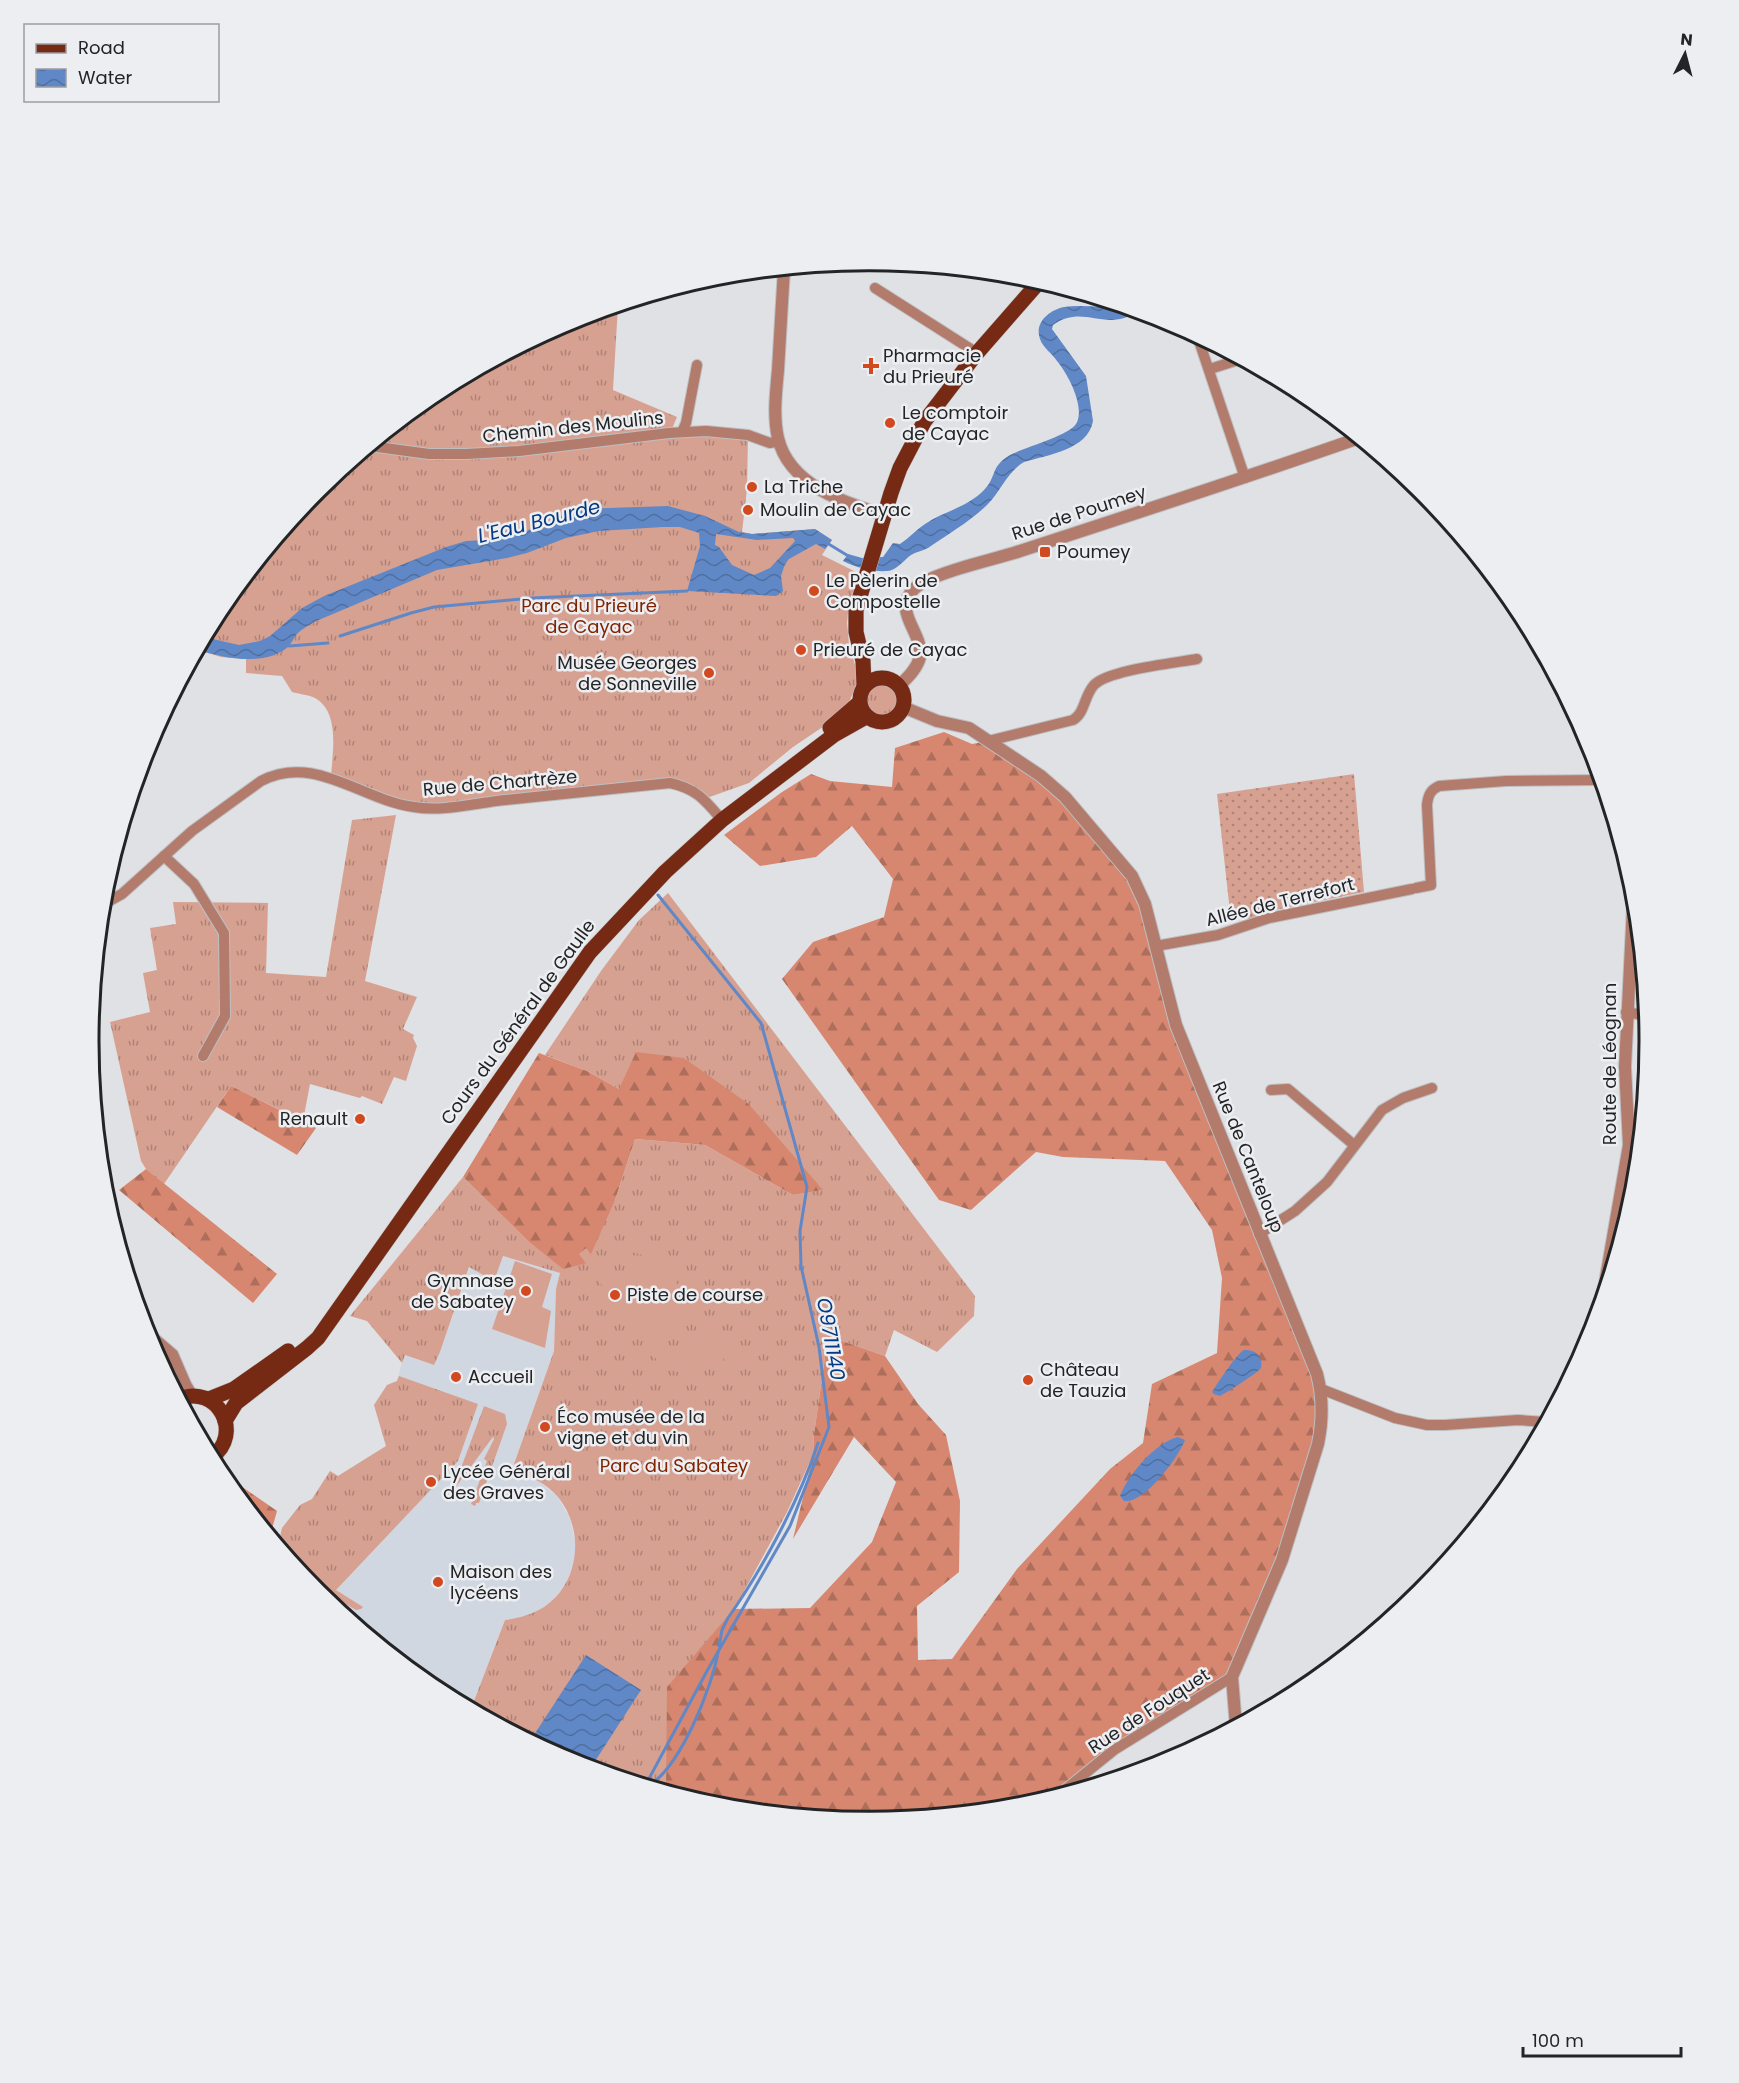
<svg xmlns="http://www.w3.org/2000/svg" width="1739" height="2083" font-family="Poppins,sans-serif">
  <defs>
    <pattern id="grass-tufts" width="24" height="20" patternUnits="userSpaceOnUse" patternTransform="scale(1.5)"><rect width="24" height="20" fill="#d7a191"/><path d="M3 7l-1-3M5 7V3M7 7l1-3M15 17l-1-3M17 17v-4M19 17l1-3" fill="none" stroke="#ae8376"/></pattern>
    <pattern id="forest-firs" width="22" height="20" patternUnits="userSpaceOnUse" patternTransform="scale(1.5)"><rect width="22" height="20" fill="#d78770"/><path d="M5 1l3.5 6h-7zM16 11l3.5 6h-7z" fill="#ae6e5c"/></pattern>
    <pattern id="garden-dots" width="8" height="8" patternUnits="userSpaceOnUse" patternTransform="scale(1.5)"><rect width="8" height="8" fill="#d7a191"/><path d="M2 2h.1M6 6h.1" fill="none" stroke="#ae8376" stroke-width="1.8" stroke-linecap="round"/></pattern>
    <pattern id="water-waves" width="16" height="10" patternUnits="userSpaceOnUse" patternTransform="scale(1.5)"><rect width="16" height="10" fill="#6088c6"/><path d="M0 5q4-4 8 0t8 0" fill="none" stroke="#4f6fa1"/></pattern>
  </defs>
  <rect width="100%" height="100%" fill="#dfe1e5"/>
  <path fill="#d1d7e1" d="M503,1256L561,1273L556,1289L554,1351L514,1464L516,1470L533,1477L557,1496L570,1518L576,1546L575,1561L567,1581L555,1598L546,1606L525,1617L505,1620L474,1701L407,1663L405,1666L317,1594L281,1550L283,1547L280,1537L282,1528L300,1505L312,1499L330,1471L338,1476L386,1446L374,1405L387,1385L397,1381L404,1355L434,1365L440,1352L470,1267Z"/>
  <g fill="url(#grass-tufts)">
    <path d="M618,306L613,390L677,417L672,429L748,435L747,489L742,532L752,534L815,529L832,540L822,555L860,574L849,602L847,623L849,644L855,665L857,683L845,712L793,747L749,783L704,799L686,787L416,808L331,778C332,754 341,713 315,698C309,695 299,694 292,692L282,676L246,673V659L221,657L198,650L220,607L317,489L436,392L571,320Z"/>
    <circle cx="882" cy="700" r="17"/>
    <path d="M396,815L365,981L417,997L403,1029L414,1035L413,1038L417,1046L406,1081L394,1077L382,1104L362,1096L360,1098L310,1084L303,1121L231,1086L164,1184L146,1169L141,1161L110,1022L150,1012L143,973L157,970L150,928L176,924L173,902L268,903L266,973L326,977L352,820Z"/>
    <path d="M668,893L975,1296L974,1316L937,1352L894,1330L885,1356L828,1336L814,1434L813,1455L787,1512L735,1608L763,1640L869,1822L717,1807L570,1763L513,1732L516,1726L474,1701L505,1620C519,1618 531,1615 544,1607C580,1583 585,1530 558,1497C547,1484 531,1477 516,1470L514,1464L554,1351L556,1289L560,1273L503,1256L494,1281L469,1267L440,1352L434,1365L405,1355L402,1363L367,1321L350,1316L463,1177L527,1240L615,1200L635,1139L705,1145L793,1195L822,1190L750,1105L619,1089L587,1071L545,1055L601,971L639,920Z"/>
    <path d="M399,1376L478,1404L458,1461L336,1590L363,1607L361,1609L356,1610L308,1583L294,1566L288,1545L282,1543L280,1537L282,1528L300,1505L312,1499L330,1471L338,1476L386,1446L374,1405L387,1385L397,1381Z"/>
    <path d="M484,1406L505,1414L507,1424L479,1503H476L475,1506L471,1504L487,1461L484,1459L494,1439L493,1437L452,1492Z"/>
  </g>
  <g fill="url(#forest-firs)">
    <path d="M944,732L972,744L988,741L1041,776L1132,876L1176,1025L1317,1374L1322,1426L1282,1560L1232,1677L1114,1750L1056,1797L1022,1808L869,1822L717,1807L666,1792L667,1687L734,1609L810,1608L872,1542L896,1482L854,1437L793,1539L813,1455L814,1434L828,1336L885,1356L918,1404L946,1435L960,1501L959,1572L917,1606L918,1660L952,1659L1017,1569L1110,1469L1143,1443L1152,1384L1217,1353L1222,1278L1212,1230L1165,1161L1063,1157L1036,1152L971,1210L939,1200L782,979L813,942L884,917L893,879L852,826L816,857L760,866L724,835L782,792L811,774L830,781L892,787L895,748Z"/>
    <path d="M636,1052L684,1058L750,1105L823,1190L793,1195L705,1145L635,1139L615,1200L587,1263L563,1269L527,1240L463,1177L539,1053L587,1071L619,1089Z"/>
    <path d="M231,1086L316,1128L297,1155L217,1107Z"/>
    <path d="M146,1169L277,1274L253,1303L119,1190Z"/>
    <path d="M228,1477L277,1511L270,1536L225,1482Z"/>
  </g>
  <path fill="url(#garden-dots)" d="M1354,774L1364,892L1270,911L1244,921L1230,912L1217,794Z"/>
  <g fill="#d7a191" fill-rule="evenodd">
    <path d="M622,1212L735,1359L728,1364L713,1346C706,1376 682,1380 659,1363L579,1254L586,1248L602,1269C606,1251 617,1242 636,1244L615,1217ZM627,1251L643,1255L649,1261L614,1286C604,1271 611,1257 627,1251ZM692,1318C707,1340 681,1368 657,1344Z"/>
    <path d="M515,1261L552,1274L542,1307L551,1311L545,1348L492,1329Z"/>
  </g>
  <g fill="url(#water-waves)" fill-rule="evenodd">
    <path d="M1119,305L1138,311C1104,334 1085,303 1053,325L1052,329L1086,376L1093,421C1088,450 1047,455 1024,462C1007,472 1001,491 988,504C971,521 948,534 928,548C922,551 916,552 911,555C904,560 897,570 888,571C873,572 857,568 843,561L848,554L862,558L883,557L893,543L900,544C909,538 916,530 925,524C943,512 964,508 981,493C998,478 989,467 1010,455C1025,447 1068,436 1076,424C1086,408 1068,374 1057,361C1052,353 1043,348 1040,339C1034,323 1049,310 1064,307C1082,304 1101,309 1119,305Z"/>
    <path d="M668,506L705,516L739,532L752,534L815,529L832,540L825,549L816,544L789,559L785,564L781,576L783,591L776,596L687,591L700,546L699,533L680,527H663L599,531L566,538L527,553L507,558L437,570L314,622C308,626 300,630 296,635C293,639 291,644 288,647C264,667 224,658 198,650L204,637L239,645L260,641L270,636L302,608L324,596L446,547L466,541L504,539L543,525L578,509ZM716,534L757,540L793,538L795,541L770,568L754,575L732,565L719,547L715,545Z"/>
    <path d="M1244,1350C1251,1350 1257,1351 1260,1358C1261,1360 1262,1365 1261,1368C1259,1372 1226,1393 1220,1396L1214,1394L1212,1392C1217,1384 1238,1352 1244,1350Z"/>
    <path d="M1178,1437L1185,1440C1178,1458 1144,1504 1124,1501L1120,1496C1127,1476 1156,1442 1178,1437Z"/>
    <path d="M586,1655L641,1690L590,1769L570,1763L530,1741Z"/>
  </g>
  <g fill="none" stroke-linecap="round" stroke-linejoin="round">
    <g stroke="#6088c6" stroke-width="3">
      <path d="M827,543L850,557"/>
      <path d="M340,636L411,613L434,607L532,598L687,591"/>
      <path d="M289,646L328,643"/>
      <path d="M719,1646L722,1630L728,1618C762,1570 800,1499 818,1443"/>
      <path d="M645,1786L707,1671L790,1526L829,1427L819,1347L801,1266L800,1231L807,1187L761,1023L658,895"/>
      <path d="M648,1786C680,1768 712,1688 718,1652"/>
    </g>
    <g stroke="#bdbfc2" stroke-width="12">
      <g id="minor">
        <path d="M875,288L977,353"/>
        <path d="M1198,338L1245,478"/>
        <path d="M1210,369L1241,359"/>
        <path d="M682,432L686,423L697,365"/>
        <path d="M370,446L429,454H466L519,451L669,433L706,431L748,435L770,443L779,441"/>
        <path d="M988,741L1073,720C1085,713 1084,696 1094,685C1108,670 1175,663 1197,659"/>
        <path d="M164,856L194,884L224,933L225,1016L203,1056"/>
        <path d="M1416,888L1431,885L1427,805C1428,796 1430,790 1439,786L1506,781L1602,780"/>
        <path d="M102,905L122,894L192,831L261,781C315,753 361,800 414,807C443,812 475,803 505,800C560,794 615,789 670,783C697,789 705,800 722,820"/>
        <path d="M1156,946L1218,935L1269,918L1412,889"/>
        <path d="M1626,1012L1648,1016"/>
        <path d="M1271,1090L1288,1089L1354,1145"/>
        <path d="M1259,1234L1295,1211L1327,1182L1382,1110L1403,1098L1432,1088"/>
        <path d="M145,1330L173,1354L186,1384L193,1396"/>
        <path d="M165,1349L174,1389"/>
        <path d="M1321,1389L1395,1418L1427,1425H1445L1518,1420L1546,1422"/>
        <path d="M1056,1797L1114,1750L1232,1677"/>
      </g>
    </g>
    <g stroke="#bdbfc2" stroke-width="14">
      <g id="tertiary">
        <path d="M784,269C782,302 780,336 778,370C776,392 773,416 778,438C789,485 844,503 885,515"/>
        <path d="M899,686C907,678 917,669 920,657C924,633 891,611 914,589C930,573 993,560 1017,552C1131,515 1245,478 1359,438"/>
        <path d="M903,707L937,721L969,728L1041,776L1065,797L1132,876L1145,904L1176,1025L1317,1374C1323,1397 1323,1420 1318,1444L1282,1560L1232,1677L1236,1727"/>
        <path d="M1600,1312L1629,1145L1625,1067L1634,886"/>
        <path d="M1546,1425L1552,1414"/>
      </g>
    </g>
    <g stroke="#bdbfc2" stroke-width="16">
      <g id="primary">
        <circle cx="882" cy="700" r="22"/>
        <path d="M864,686L863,661L856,632V610L891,493L900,468L924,422L977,353L1040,281"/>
        <path d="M830,728L859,703"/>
        <path d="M179,1399C217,1383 245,1434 211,1458"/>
        <path d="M209,1399L234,1389L288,1351"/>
        <path d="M225,1421L236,1403L307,1348L318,1338L590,952L665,872L722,820L834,735L866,717"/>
      </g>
    </g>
    <use href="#minor" stroke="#b37b6b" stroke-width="10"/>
    <use href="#tertiary" stroke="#b37b6b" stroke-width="12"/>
    <use href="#primary" stroke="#762a14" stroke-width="15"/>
  </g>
  <g fill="#d1491e" stroke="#eceef2" stroke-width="2">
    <path d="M868 357h6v6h6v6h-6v6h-6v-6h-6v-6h6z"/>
    <circle cx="890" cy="423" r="6"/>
    <circle cx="752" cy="487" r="6"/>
    <circle cx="748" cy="510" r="6"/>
    <rect x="1039" y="546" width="12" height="12" rx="3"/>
    <circle cx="814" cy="591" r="6"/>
    <circle cx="801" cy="650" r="6"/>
    <circle cx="709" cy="673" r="6"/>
    <circle cx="360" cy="1119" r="6"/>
    <circle cx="526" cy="1291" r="6"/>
    <circle cx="615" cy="1295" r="6"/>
    <circle cx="456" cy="1377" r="6"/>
    <circle cx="1028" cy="1380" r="6"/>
    <circle cx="545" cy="1427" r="6"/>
    <circle cx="431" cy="1482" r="6"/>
    <circle cx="438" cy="1582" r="6"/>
  </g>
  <g text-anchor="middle" stroke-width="5" stroke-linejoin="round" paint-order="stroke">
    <g font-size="18" fill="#232425" stroke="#eceef2" text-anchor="start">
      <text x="883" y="362">Pharmacie<tspan x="883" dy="21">du Prieuré</tspan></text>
      <text x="902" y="419">Le comptoir<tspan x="902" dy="21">de Cayac</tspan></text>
      <text x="764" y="493">La Triche</text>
      <text x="760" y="516">Moulin de Cayac</text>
      <text x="1057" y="558">Poumey</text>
      <text x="826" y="587">Le Pèlerin de<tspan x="826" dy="21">Compostelle</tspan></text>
      <text x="813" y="656">Prieuré de Cayac</text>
      <text x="697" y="669" text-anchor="end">Musée Georges<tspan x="697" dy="21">de Sonneville</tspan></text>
      <text x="348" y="1125" text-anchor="end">Renault</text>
      <text x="514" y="1287" text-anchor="end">Gymnase<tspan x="514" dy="21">de Sabatey</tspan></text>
      <text x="627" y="1301">Piste de course</text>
      <text x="1040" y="1376">Château<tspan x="1040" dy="21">de Tauzia</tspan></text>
      <text x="468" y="1383">Accueil</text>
      <text x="557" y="1423">Éco musée de la<tspan x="557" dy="21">vigne et du vin</tspan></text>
      <text x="443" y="1478">Lycée Général<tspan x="443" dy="21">des Graves</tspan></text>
      <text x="450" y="1578">Maison des<tspan x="450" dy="21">lycéens</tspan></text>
    </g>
    <g font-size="18" fill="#232425" stroke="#eceef2">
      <text transform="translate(573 427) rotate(-6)" y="6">Chemin des Moulins</text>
      <text transform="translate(1079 513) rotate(-18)" y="6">Rue de Poumey</text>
      <text transform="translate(500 783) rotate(-5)" y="6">Rue de Chartrèze</text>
      <text transform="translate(1280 902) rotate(-14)" y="6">Allée de Terrefort</text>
      <text transform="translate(518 1022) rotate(-54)" y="6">Cours du Général de Gaulle</text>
      <text transform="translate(1610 1064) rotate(-90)" y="6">Route de Léognan</text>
      <text transform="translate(1248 1157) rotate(68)" y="6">Rue de Canteloup</text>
      <text transform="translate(1149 1711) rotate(-33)" y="6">Rue de Fouquet</text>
    </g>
    <g font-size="18" fill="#802301" stroke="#eceef2">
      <text x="589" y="612">Parc du Prieuré<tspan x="589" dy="21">de Cayac</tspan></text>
      <text x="674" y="1472">Parc du Sabatey</text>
    </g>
    <g font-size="20" font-style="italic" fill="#053a83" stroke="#eceef2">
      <text transform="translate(539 521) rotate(-14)" y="7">L'Eau Bourde</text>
      <text transform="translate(831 1339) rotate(80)" y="7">O9711140</text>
    </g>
  </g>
  <path d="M0 0H1739V2083H0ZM99 1041a770 770 0 1 1 1540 0a770 770 0 1 1-1540 0Z" fill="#eceef2" fill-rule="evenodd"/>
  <path fill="none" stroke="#232425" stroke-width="3" d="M99 1041a770 770 0 1 1 1540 0a770 770 0 1 1-1540 0Z"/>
  <rect x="24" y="24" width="195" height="78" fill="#eceef2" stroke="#9c9da0" stroke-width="1.5"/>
  <rect x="36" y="44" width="30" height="9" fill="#762a14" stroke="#9c9da0" stroke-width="1.5"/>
  <text x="78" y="54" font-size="18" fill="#232425">Road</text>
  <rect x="36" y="69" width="30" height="18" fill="url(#water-waves)" stroke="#9c9da0" stroke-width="1.5"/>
  <text x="78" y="84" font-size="18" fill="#232425">Water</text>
  <g transform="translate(1685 54) rotate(6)" stroke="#eceef2" stroke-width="4.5" paint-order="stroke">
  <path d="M0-4.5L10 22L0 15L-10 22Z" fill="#232425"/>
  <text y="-9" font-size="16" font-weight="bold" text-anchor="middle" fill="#232425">N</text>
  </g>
  <path d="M1523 2047v9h158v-9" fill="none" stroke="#232425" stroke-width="3"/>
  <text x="1532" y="2047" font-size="18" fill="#232425" stroke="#eceef2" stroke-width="4.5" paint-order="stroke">100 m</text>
</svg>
